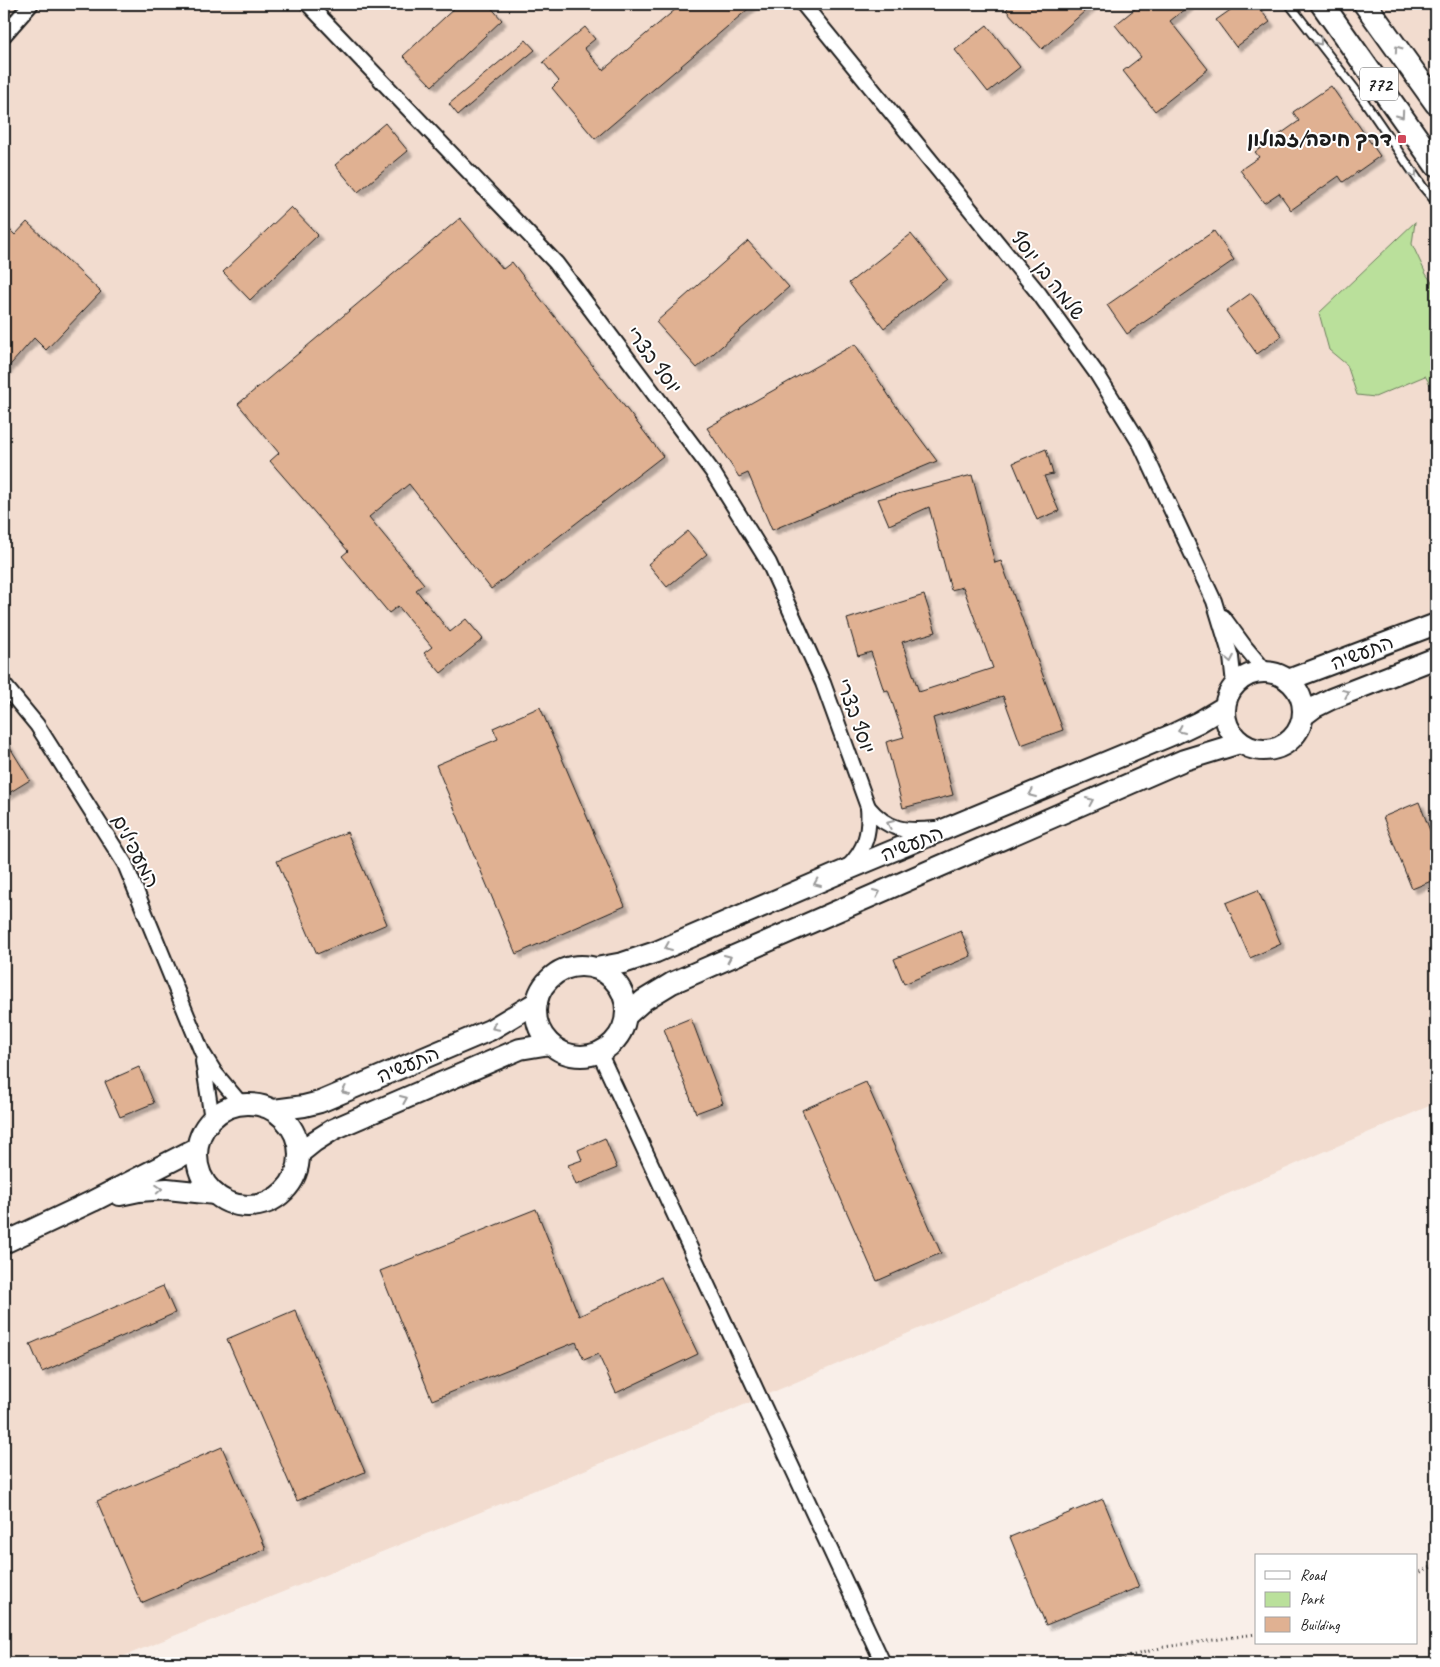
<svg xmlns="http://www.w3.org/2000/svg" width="1440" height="1667" font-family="Caveat,'Playpen Sans Hebrew',sans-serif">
  <defs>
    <filter id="shadow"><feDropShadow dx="4.5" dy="4.5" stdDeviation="1" flood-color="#0004"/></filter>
  </defs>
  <rect width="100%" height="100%" fill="#f9efe9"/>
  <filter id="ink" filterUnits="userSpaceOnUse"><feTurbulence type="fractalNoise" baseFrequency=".02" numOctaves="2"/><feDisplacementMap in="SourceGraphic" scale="10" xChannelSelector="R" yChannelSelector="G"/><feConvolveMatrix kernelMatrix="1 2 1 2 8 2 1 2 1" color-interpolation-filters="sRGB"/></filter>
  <g filter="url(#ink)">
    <path fill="#f2dccf" d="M4,4H1436V1103L723,1414L107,1663H4Z"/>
    <path fill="#bae09b" stroke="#6b7e5c" d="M1415,222L1412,244L1426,274L1436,288V394L1425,376L1375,397L1357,395L1347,365L1329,350L1319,313Z"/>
    <g fill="#e0b192" stroke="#1c1c1c" filter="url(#shadow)">
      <path d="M459,4H488L502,20L432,86L403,56Z"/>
      <path d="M682,4H754L595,139L552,88L559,81L543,62L585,27L595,39L584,48L603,70Z"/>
      <path d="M1012,4H1093L1042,49L1006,10Z"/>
      <path d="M1141,4H1191L1170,21L1208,69L1155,111L1123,71L1141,57L1115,25Z"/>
      <path d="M1239,4H1256L1270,22L1236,47L1216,20Z"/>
      <path d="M987,25L1020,67L988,92L955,50Z"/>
      <path d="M526,40L535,50L458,115L449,104Z"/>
      <path d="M1331,86L1380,156L1343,182L1339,176L1291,210L1279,193L1264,203L1240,170L1259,157L1255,152L1299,121L1293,112Z"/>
      <path d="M385,123L408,151L358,192L335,165Z"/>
      <path d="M291,207L318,235L250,300L223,272Z"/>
      <path d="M460,218L503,269L512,262L663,456L491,589L409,484L369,517L424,584L416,590L450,632L466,619L483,639L441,673L424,653L432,647L398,606L389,613L342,556L348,551L270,461L279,453L238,404Z"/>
      <path d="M27,222L101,292L46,350L34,338L4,372V224L15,235Z"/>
      <path d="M1214,231L1234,260L1127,334L1107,305Z"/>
      <path d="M911,234L947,279L884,328L849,283Z"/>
      <path d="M748,241L789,287L697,368L656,322Z"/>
      <path d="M1251,293L1282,336L1257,354L1226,311Z"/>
      <path d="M855,344L893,402L937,461L772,530L748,473L739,477L707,428Z"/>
      <path d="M1046,449L1053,474L1044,476L1059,511L1037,520L1013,463Z"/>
      <path d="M972,475L995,563L1001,561L1063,730L1021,745L1003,696L933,718L953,795L903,808L886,742L904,737L888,690L884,691L871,652L858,656L847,619L924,595L936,632L902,642L919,692L993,668L963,587L951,590L929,507L889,525L878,499Z"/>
      <path d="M688,531L707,554L667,587L648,564Z"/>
      <path d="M540,707L625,906L516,954L436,765L498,739L493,728Z"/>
      <path d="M4,738L30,780L4,796Z"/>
      <path d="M1419,802L1436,846V879L1412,889L1383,817Z"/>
      <path d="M347,832L387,924L317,954L277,861Z"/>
      <path d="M1258,890L1281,944L1250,958L1226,903Z"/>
      <path d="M961,931L971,956L904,984L894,959Z"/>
      <path d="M691,1018L723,1103L696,1113L664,1029Z"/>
      <path d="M139,1067L154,1103L120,1117L105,1082Z"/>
      <path d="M866,1082L941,1253L877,1281L802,1110Z"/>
      <path d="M605,1138L617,1168L576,1185L568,1165L582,1160L578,1150Z"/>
      <path d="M536,1209L579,1316L661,1277L698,1354L616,1393L598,1354L584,1360L576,1342L432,1400L380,1271Z"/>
      <path d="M163,1286L175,1313L42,1372L30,1344Z"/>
      <path d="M295,1310L365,1472L297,1501L227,1339Z"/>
      <path d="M222,1447L266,1549L141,1603L97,1501Z"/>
      <path d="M1103,1499L1139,1587L1046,1625L1010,1537Z"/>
    </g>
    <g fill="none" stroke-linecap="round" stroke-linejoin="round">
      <g stroke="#1c1c1c" stroke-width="11">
        <path id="lane" d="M1289,4L1362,98L1423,187L1436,202"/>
      </g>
      <g stroke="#1c1c1c" stroke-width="18">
        <g id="street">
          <path d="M308,4L556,263L712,471L769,563L823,683L868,807C870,832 866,849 848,867"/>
          <path d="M803,4L1040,295L1097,374L1141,445L1214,601L1231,657L1234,684"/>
          <path d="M4,35L31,4"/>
          <path d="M1223,617L1245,647L1266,672"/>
          <path d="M4,685L37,725L125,864L202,1052L215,1073L241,1104"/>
          <path d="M868,807C888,831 906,832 935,829"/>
          <path d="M599,1052L883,1663"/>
          <path d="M203,1061L212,1119"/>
        </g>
      </g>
      <g stroke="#1c1c1c" stroke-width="24">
        <g id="secondary">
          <circle cx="1264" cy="711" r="39"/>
          <path d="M1288,680L1436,624"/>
          <path d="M1303,716L1315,707L1331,699L1436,658"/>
          <circle cx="581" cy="1011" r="45"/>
          <path d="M596,968L623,963L656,952L844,871L1174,734L1199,722L1224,707"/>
          <path d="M626,1016L644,1000L672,983L1184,760L1240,743"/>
          <circle cx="248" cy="1155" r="51"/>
          <path d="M274,1110L304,1106L320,1102L490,1030L537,1002"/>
          <path d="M300,1153L315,1141L334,1129L520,1049L550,1044"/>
          <path d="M120,1195L139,1191L167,1189L215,1194"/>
          <path d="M4,1243L93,1201L197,1148"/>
        </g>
      </g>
      <g stroke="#1c1c1c" stroke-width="26">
        <g id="primary">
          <path d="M1322,4L1436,165"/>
          <path d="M1365,4L1436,103"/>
        </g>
      </g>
      <g stroke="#1c1c1c" stroke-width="3" stroke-dasharray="1 4" stroke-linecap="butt">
        <path d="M1416,1574L1436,1565"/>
        <path d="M1105,1663L1164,1647L1256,1634"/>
      </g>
      <use href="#lane" stroke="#fff" stroke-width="7"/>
      <use href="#street" stroke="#fff" stroke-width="14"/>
      <use href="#secondary" stroke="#fff" stroke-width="20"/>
      <use href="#primary" stroke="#fff" stroke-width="22"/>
    </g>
    <defs><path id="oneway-chevron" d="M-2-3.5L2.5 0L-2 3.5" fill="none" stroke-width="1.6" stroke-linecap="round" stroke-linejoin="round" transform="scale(1.25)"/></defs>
    <g stroke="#999">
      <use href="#oneway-chevron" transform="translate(1319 42) rotate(52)"/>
      <use href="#oneway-chevron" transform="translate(1398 49) rotate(-125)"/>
      <use href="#oneway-chevron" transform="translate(1401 115) rotate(55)"/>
      <use href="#oneway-chevron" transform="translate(1414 174) rotate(56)"/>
      <use href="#oneway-chevron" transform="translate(1230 659) rotate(79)"/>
      <use href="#oneway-chevron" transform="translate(1346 693) rotate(-22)"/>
      <use href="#oneway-chevron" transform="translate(1181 730) rotate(155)"/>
      <use href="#oneway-chevron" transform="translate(1032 794) rotate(157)"/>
      <use href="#oneway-chevron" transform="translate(1090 801) rotate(-24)"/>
      <use href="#oneway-chevron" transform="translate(890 824) rotate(-157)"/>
      <use href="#oneway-chevron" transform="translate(817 883) rotate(157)"/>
      <use href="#oneway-chevron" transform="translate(877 893) rotate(-24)"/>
      <use href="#oneway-chevron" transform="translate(668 947) rotate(157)"/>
      <use href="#oneway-chevron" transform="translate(728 958) rotate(-24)"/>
      <use href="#oneway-chevron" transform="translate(495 1027) rotate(152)"/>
      <use href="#oneway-chevron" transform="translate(345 1091) rotate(157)"/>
      <use href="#oneway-chevron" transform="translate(404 1099) rotate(-23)"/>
      <use href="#oneway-chevron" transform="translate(159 1189) rotate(-4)"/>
    </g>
  </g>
  <rect fill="#d1495b" stroke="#fff" stroke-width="2" x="1397" y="134" width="10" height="10" rx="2.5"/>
  <g text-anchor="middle" stroke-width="4" stroke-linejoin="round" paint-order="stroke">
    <rect fill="#fff" stroke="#606060" stroke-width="1" x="1360" y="67.5" width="38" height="33" rx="4"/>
    <g font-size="19" font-weight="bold" fill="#1c1c1c">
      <text x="1379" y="91">772</text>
    </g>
    <g font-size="20" font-weight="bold" fill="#1c1c1c" stroke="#fff" text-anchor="end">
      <text x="1392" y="146">דרך חיפה/זבולון</text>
    </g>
    <g font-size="20" fill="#1c1c1c" stroke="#fff">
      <text transform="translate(1048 275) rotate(52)" y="7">שלמה בן יוסף</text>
      <text transform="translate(654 360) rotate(53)" y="7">יוסף בצרי</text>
      <text transform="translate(1362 652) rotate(-21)" y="7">התעשיה</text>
      <text transform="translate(856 716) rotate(70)" y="7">יוסף בצרי</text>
      <text transform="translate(912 843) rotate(-22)" y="7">התעשיה</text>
      <text transform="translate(136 851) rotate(62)" y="7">המעפילים</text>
      <text transform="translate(408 1064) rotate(-23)" y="7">התעשיה</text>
    </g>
  </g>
  <rect width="1440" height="1667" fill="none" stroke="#fff" stroke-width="20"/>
  <rect x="10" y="10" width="1420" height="1647" fill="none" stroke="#1c1c1c" stroke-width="2" filter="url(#ink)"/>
  <rect x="1255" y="1554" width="162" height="90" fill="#ffffff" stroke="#a4a4a4"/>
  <rect x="1265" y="1571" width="25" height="8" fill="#ffffff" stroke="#a4a4a4"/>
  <text x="1300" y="1580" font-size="15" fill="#1c1c1c">Road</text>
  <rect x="1265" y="1592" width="25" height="15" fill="#bae09b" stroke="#a4a4a4"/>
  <text x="1300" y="1604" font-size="15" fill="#1c1c1c">Park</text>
  <rect x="1265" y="1617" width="25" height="15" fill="#e0b192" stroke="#a4a4a4"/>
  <text x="1300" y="1630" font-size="15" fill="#1c1c1c">Building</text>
</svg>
